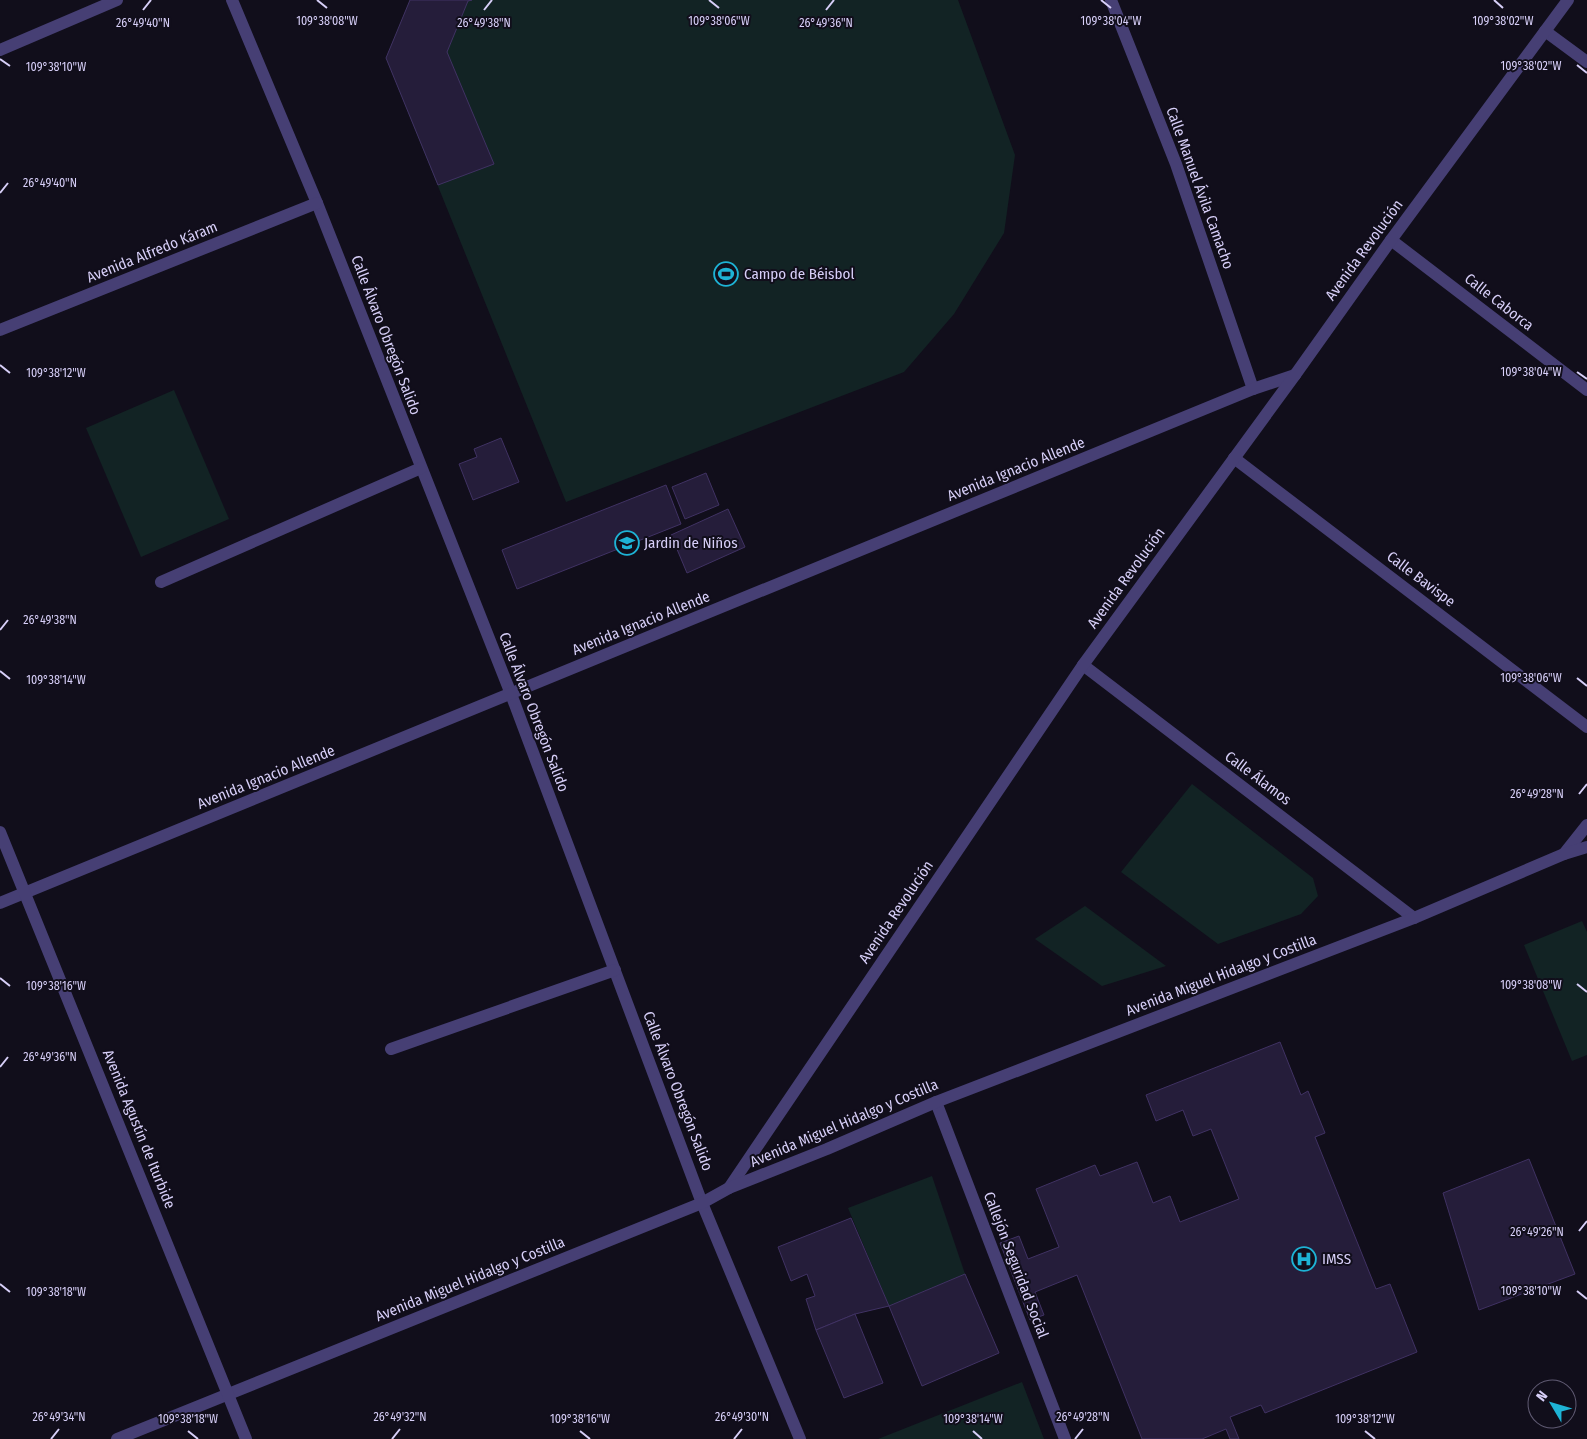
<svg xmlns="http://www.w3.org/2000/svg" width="1587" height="1439" font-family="'Fira Sans Condensed',sans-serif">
  <rect width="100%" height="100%" fill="#110e1b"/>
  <g fill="#122324">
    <path d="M410,0H958L1015,155L1004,233L954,314L904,372L566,502L386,58Z"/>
    <path d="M174,390L229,519L141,557L86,428Z"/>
    <path d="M1192,784L1313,878L1318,896L1301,914L1218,944L1121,872Z"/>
    <path d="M1085,906L1166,966L1102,986L1035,939Z"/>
    <path d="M1582,921L1587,932V1055L1572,1061L1524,945Z"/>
    <path d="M932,1176L965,1274L889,1306L848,1208Z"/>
    <path d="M1022,1382L1044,1439H878Z"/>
  </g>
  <g fill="#251d3a" stroke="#403263">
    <path d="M410,0H472L468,1L447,52L494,164L438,185L386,58Z"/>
    <path d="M501,438L519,482L473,500L459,464L477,457L474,449Z"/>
    <path d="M706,473L719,505L685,519L672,487Z"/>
    <path d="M666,485L681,524L517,589L502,550Z"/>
    <path d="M728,509L745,547L687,573L671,535Z"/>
    <path d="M1280,1042L1301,1095L1308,1091L1325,1133L1315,1137L1376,1289L1390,1284L1417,1352L1265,1413L1261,1405L1230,1417L1239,1439H1230L1226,1429L1202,1439H1142L1077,1275L1035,1292L1044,1315L1030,1320L1000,1243L1019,1236L1028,1259L1059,1247L1036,1189L1095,1165L1100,1176L1137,1162L1153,1203L1170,1196L1180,1222L1239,1199L1211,1129L1193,1136L1183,1110L1156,1121L1146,1095Z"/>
    <path d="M1529,1159L1575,1274L1479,1310L1443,1193Z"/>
    <path d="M851,1218L889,1306L855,1314L816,1330L806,1299L815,1296L807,1274L791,1281L778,1247Z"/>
    <path d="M965,1274L999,1353L922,1386L889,1306Z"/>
    <path d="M855,1314L883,1383L844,1398L816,1330Z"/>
  </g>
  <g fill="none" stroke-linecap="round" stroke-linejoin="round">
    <g stroke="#463f74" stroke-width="12">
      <path d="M232,0L317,203L511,694L702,1203L800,1439"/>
      <path d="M1111,0L1176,164L1253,389"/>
      <path d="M1545,31L1587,62"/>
      <path d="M0,50L117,0"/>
      <path d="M1391,240L1587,390"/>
      <path d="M0,330L317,203"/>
      <path d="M1234,458L1587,727"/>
      <path d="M161,582L421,468"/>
      <path d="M1083,665L1414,918"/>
      <path d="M1564,854L1587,825"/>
      <path d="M0,903L1253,389L1295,375"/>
      <path d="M391,1049L615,970"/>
      <path d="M936,1102L1065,1439"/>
      <path d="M729,1188L1083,665L1295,375L1391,240L1568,0"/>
      <path d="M117,1439L702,1203L729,1188L827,1149L936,1102L1414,918L1564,854L1587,847"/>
    </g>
    <path stroke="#463f74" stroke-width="12" d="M0,832L246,1439"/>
  </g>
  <path fill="none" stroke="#d7cff8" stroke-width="2" d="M317,0L327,8M709,0L719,8M1101,0L1111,8M1494,0L1503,8M143,10L151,0M484,10L492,0M826,10L834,0M0,59L10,66M1577,65L1587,73M0,193L8,183M0,365L10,373M1577,372L1587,379M0,630L8,620M0,671L10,679M1577,678L1587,686M1579,794L1587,784M0,978L10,986M1577,984L1587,992M0,1067L8,1057M1579,1231L1587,1221M0,1284L10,1292M1577,1291L1587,1299M188,1431L198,1439M580,1431L590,1439M973,1431L982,1439M1365,1431L1375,1439M51,1439L59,1429M392,1439L400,1429M734,1439L742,1429M1075,1439L1083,1429"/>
  <defs>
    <g id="stadium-ring" transform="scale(1.25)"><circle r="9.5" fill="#110e1b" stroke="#1eb3d5" stroke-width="1.5"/><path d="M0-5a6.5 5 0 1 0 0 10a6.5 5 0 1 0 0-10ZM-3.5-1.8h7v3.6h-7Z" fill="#1eb3d5"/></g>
    <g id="school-ring" transform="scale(1.25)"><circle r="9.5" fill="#110e1b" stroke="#1eb3d5" stroke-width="1.5"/><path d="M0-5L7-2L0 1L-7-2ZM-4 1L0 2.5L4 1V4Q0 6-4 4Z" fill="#1eb3d5"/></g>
    <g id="hospital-ring" transform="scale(1.25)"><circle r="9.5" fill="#110e1b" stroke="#1eb3d5" stroke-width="1.5"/><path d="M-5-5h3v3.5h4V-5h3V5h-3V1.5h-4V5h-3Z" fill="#1eb3d5"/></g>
  </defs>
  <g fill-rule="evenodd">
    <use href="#stadium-ring" x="726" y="274"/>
    <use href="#school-ring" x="627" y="543"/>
    <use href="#hospital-ring" x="1304" y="1259"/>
  </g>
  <g text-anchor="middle" stroke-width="4" stroke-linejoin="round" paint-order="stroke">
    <g font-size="15" fill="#d7cff8" stroke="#110e1b">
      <text transform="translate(1200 188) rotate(70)" y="5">Calle Manuel Ávila Camacho</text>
      <text transform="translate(1364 250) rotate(-54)" y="5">Avenida Revolución</text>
      <text transform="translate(152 252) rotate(-22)" y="5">Avenida Alfredo Káram</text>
      <text transform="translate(1499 302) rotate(38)" y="5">Calle Caborca</text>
      <text transform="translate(386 335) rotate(69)" y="5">Calle Álvaro Obregón Salido</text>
      <text transform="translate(1016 469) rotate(-22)" y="5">Avenida Ignacio Allende</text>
      <text transform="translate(1126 578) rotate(-54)" y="5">Avenida Revolución</text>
      <text transform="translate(1421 579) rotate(37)" y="5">Calle Bavispe</text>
      <text transform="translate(641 623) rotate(-22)" y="5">Avenida Ignacio Allende</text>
      <text transform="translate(534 712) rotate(69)" y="5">Calle Álvaro Obregón Salido</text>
      <text transform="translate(266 777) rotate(-22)" y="5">Avenida Ignacio Allende</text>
      <text transform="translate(1258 778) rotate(37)" y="5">Calle Álamos</text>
      <text transform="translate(896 912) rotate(-56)" y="5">Avenida Revolución</text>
      <text transform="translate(1221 975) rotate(-21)" y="5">Avenida Miguel Hidalgo y Costilla</text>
      <text transform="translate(678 1091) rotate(69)" y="5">Calle Álvaro Obregón Salido</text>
      <text transform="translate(844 1123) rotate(-23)" y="5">Avenida Miguel Hidalgo y Costilla</text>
      <text transform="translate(139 1129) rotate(68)" y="5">Avenida Agustín de Iturbide</text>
      <text transform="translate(1016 1265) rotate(69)" y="5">Callejón Seguridad Social</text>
      <text transform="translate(470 1279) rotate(-22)" y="5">Avenida Miguel Hidalgo y Costilla</text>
    </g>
    <g font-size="15" fill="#d7cff8" stroke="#110e1b" text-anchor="start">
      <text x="744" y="279">Campo de Béisbol</text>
      <text x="644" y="548">Jardin de Niños</text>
      <text x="1322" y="1264">IMSS</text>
    </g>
  </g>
  <g font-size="12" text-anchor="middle" fill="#d7cff8" stroke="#110e1b" stroke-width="4" stroke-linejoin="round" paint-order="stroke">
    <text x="327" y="25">109°38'08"W</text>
    <text x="1111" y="25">109°38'04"W</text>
    <text x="1503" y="25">109°38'02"W</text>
    <text x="719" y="25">109°38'06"W</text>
    <text x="143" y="27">26°49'40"N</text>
    <text x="484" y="27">26°49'38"N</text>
    <text x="826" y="27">26°49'36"N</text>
    <text x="1531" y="70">109°38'02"W</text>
    <text x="56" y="71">109°38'10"W</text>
    <text x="50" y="187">26°49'40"N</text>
    <text x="1531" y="376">109°38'04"W</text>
    <text x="56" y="377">109°38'12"W</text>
    <text x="50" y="624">26°49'38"N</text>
    <text x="1531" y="682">109°38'06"W</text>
    <text x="56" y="684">109°38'14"W</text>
    <text x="1537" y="798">26°49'28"N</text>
    <text x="1531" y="989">109°38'08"W</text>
    <text x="56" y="990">109°38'16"W</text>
    <text x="50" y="1061">26°49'36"N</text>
    <text x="1537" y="1236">26°49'26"N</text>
    <text x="1531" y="1295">109°38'10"W</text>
    <text x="56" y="1296">109°38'18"W</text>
    <text x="59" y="1421">26°49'34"N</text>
    <text x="400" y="1421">26°49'32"N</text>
    <text x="742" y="1421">26°49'30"N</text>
    <text x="1083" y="1421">26°49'28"N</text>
    <text x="188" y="1423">109°38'18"W</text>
    <text x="580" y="1423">109°38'16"W</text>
    <text x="973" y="1423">109°38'14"W</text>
    <text x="1365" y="1423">109°38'12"W</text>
  </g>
  <g transform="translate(1552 1404) rotate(308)"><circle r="24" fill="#110e1b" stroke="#605b73"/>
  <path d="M0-4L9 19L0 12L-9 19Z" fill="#1eb3d5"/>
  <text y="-8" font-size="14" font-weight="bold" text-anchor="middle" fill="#d7cff8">N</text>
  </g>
</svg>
